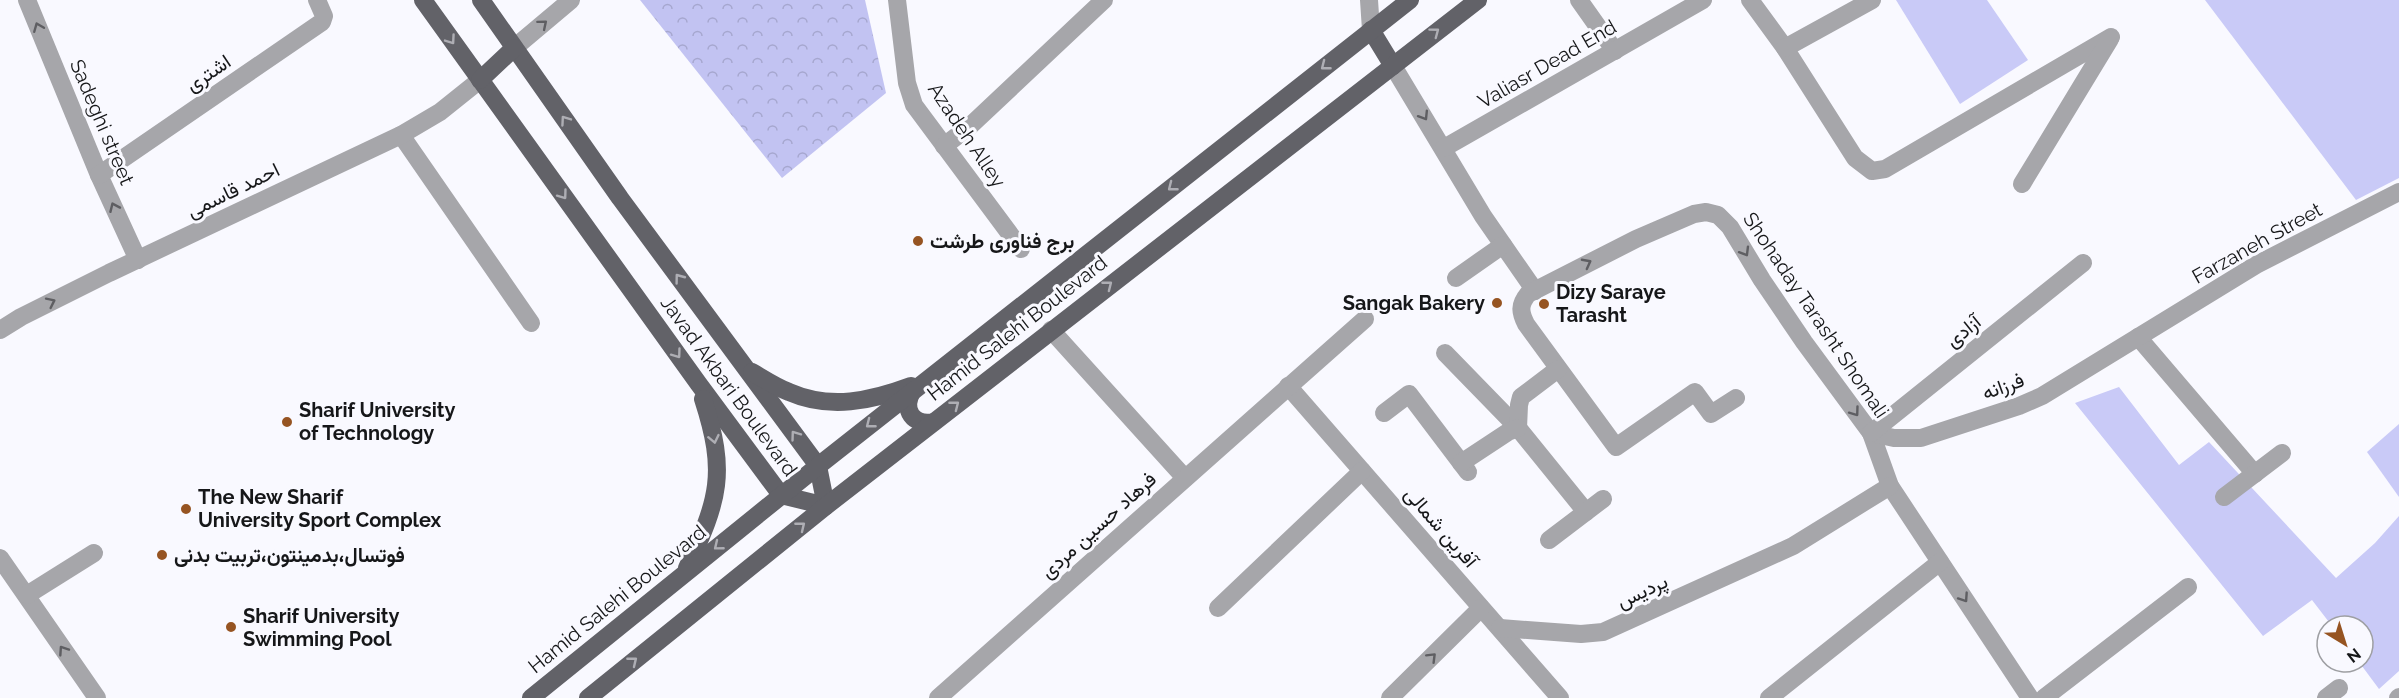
<svg xmlns="http://www.w3.org/2000/svg" width="2399" height="698" font-family="Raleway,Vazirmatn,sans-serif">
  <defs>
    <pattern id="forest-crowns" width="20" height="18" patternUnits="userSpaceOnUse" patternTransform="scale(1.5)"><rect width="20" height="18" fill="#c2c3f2"/><path d="M2 6a3 3 0 1 1 6 0M12 15a3 3 0 1 1 6 0" fill="none" stroke="#a6a7cf"/></pattern>
  </defs>
  <rect width="100%" height="100%" fill="#f9f9ff"/>
  <g fill="#c9caf7">
    <path d="M1896,0H1987L2028,60L1960,104Z"/>
    <path d="M2205,0H2399V178L2356,200Z"/>
    <path d="M2119,387L2179,465L2209,442L2336,578L2375,543L2399,516V671L2379,689L2359,662H2363V626H2332L2312,600L2263,636L2075,403Z"/>
    <path d="M2399,424V497L2367,452Z"/>
  </g>
  <path fill="url(#forest-crowns)" d="M640,0H865L886,93L782,178Z"/>
  <g fill="none" stroke-linecap="round" stroke-linejoin="round">
    <g stroke="#a6a6aa" stroke-width="18">
      <path d="M27,0L99,175L138,260"/>
      <path d="M897,0L907,83L914,105L1021,249"/>
      <path d="M1369,0L1371,30"/>
      <path d="M1579,0L1615,51"/>
      <path d="M1750,0L1785,48L1855,158L1872,171L1885,169L2111,37"/>
      <path d="M514,48L571,0"/>
      <path d="M1785,48L1872,0"/>
      <path d="M1393,66L1483,216L1535,291"/>
      <path d="M401,135L531,323"/>
      <path d="M944,146L970,126L1104,0"/>
      <path d="M1444,148L1703,0"/>
      <path d="M99,175L322,22L324,16L317,0"/>
      <path d="M2022,184L2110,39"/>
      <path d="M1456,278L1503,245"/>
      <path d="M0,330L21,317L109,273L401,135L440,112L480,80"/>
      <path d="M1051,330L1185,478"/>
      <path d="M2138,337L2255,474"/>
      <path d="M1445,353L1518,428L1586,512"/>
      <path d="M1288,386L1560,698"/>
      <path d="M1736,398L1711,414L1695,392L1616,447L1526,324C1520,312 1519,305 1528,294L1636,239L1694,214L1706,212L1718,215L1730,227L1762,280L1804,342L1871,433L1890,486L2030,698"/>
      <path d="M1384,413L1409,394L1468,472"/>
      <path d="M1518,428L1519,405L1521,397L1558,369"/>
      <path d="M1871,433L1894,438H1921L2019,406L2042,396L2256,265L2399,192"/>
      <path d="M1871,433L2083,263"/>
      <path d="M1461,463L1508,432L1518,428"/>
      <path d="M2224,497L2282,453"/>
      <path d="M1549,540L1603,499"/>
      <path d="M0,558L97,698"/>
      <path d="M27,595L94,553"/>
      <path d="M1218,608L1362,471"/>
      <path d="M1500,628L1581,634L1603,632L1793,546L1890,486"/>
      <path d="M938,698L1365,319"/>
      <path d="M1390,698L1481,608"/>
      <path d="M1769,698L1940,562"/>
      <path d="M2044,698L2188,587"/>
      <path d="M2326,698L2339,688"/>
      <path d="M2398,698L2399,697"/>
    </g>
    <g stroke="#626268" stroke-width="18">
      <path d="M423,0L698,383L781,495L826,506L818,466L620,198L481,0"/>
      <path d="M1371,30L1393,66"/>
      <path d="M480,80L514,48"/>
      <path d="M752,372C764,379 776,387 789,392C830,410 871,401 911,386"/>
      <path d="M912,392C902,410 913,426 934,422"/>
      <path d="M687,568C719,499 727,473 703,399"/>
      <path d="M531,698L818,466L1410,0"/>
      <path d="M588,698L826,506L1478,0"/>
    </g>
  </g>
  <defs><path id="oneway-chevron" d="M-2-3.5L2.5 0L-2 3.5" fill="none" stroke-width="1.6" stroke-linecap="round" stroke-linejoin="round" transform="scale(1.5)"/></defs>
  <g stroke="#5e5e62">
    <use href="#oneway-chevron" transform="translate(543 24) rotate(-40)"/>
    <use href="#oneway-chevron" transform="translate(38 27) rotate(-112)"/>
    <use href="#oneway-chevron" transform="translate(1424 116) rotate(58)"/>
    <use href="#oneway-chevron" transform="translate(114 207) rotate(-114)"/>
    <use href="#oneway-chevron" transform="translate(1745 252) rotate(59)"/>
    <use href="#oneway-chevron" transform="translate(1587 263) rotate(-28)"/>
    <use href="#oneway-chevron" transform="translate(51 302) rotate(-26)"/>
    <use href="#oneway-chevron" transform="translate(1855 412) rotate(54)"/>
    <use href="#oneway-chevron" transform="translate(1964 598) rotate(56)"/>
    <use href="#oneway-chevron" transform="translate(63 650) rotate(-124)"/>
    <use href="#oneway-chevron" transform="translate(1432 657) rotate(-45)"/>
  </g>
  <g stroke="#aeaeb4">
    <use href="#oneway-chevron" transform="translate(1435 32) rotate(-37)"/>
    <use href="#oneway-chevron" transform="translate(451 40) rotate(55)"/>
    <use href="#oneway-chevron" transform="translate(1325 66) rotate(142)"/>
    <use href="#oneway-chevron" transform="translate(565 120) rotate(-125)"/>
    <use href="#oneway-chevron" transform="translate(1172 187) rotate(142)"/>
    <use href="#oneway-chevron" transform="translate(563 195) rotate(54)"/>
    <use href="#oneway-chevron" transform="translate(679 278) rotate(-127)"/>
    <use href="#oneway-chevron" transform="translate(1108 285) rotate(-38)"/>
    <use href="#oneway-chevron" transform="translate(677 354) rotate(54)"/>
    <use href="#oneway-chevron" transform="translate(955 405) rotate(-38)"/>
    <use href="#oneway-chevron" transform="translate(870 424) rotate(142)"/>
    <use href="#oneway-chevron" transform="translate(795 435) rotate(-126)"/>
    <use href="#oneway-chevron" transform="translate(714 439) rotate(78)"/>
    <use href="#oneway-chevron" transform="translate(801 526) rotate(-39)"/>
    <use href="#oneway-chevron" transform="translate(718 546) rotate(141)"/>
    <use href="#oneway-chevron" transform="translate(633 661) rotate(-39)"/>
  </g>
  <g fill="#965422" stroke="#f9f9ff" stroke-width="2">
    <circle cx="918" cy="241" r="6"/>
    <circle cx="1497" cy="303" r="6"/>
    <circle cx="1544" cy="304" r="6"/>
    <circle cx="287" cy="422" r="6"/>
    <circle cx="186" cy="509" r="6"/>
    <circle cx="162" cy="555" r="6"/>
    <circle cx="231" cy="627" r="6"/>
  </g>
  <g text-anchor="middle" stroke-width="6" stroke-linejoin="round" paint-order="stroke">
    <g font-size="20" fill="#161719" stroke="#f9f9ff">
      <text transform="translate(1547 64) rotate(-30)" y="7">Valiasr Dead End</text>
      <text transform="translate(208 73) rotate(-34)" y="7">اشتری</text>
      <text transform="translate(102 122) rotate(67)" y="7">Sadeghi street</text>
      <text transform="translate(967 135) rotate(56)" y="7">Azadeh Alley</text>
      <text transform="translate(233 190) rotate(-26)" y="7">احمد قاسمی</text>
      <text transform="translate(2257 243) rotate(-29)" y="7">Farzaneh Street</text>
      <text transform="translate(1816 315) rotate(56)" y="7">Shohaday Tarasht Shomali</text>
      <text transform="translate(1017 328) rotate(-38)" y="7">Hamid Salehi Boulevard</text>
      <text transform="translate(1963 331) rotate(-39)" y="7">آزادی</text>
      <text transform="translate(729 386) rotate(54)" y="7">Javad Akbari Boulevard</text>
      <text transform="translate(2003 386) rotate(-20)" y="7">فرزانه</text>
      <text transform="translate(1098 525) rotate(-42)" y="7">فرهاد حسین مردی</text>
      <text transform="translate(1441 527) rotate(49)" y="7">آفرین شمالی</text>
      <text transform="translate(1642 591) rotate(-25)" y="7">پردیس</text>
      <text transform="translate(617 599) rotate(-39)" y="7">Hamid Salehi Boulevard</text>
    </g>
    <g font-size="20" font-weight="bold" fill="#161719" stroke="#f9f9ff" text-anchor="start">
      <text x="930" y="248">برج فناوری طرشت</text>
      <text x="1556" y="299">Dizy Saraye<tspan x="1556" dy="23">Tarasht</tspan></text>
      <text x="1485" y="310" text-anchor="end">Sangak Bakery</text>
      <text x="299" y="417">Sharif University<tspan x="299" dy="23">of Technology</tspan></text>
      <text x="198" y="504">The New Sharif<tspan x="198" dy="23">University Sport Complex</tspan></text>
      <text x="174" y="562">فوتسال،بدمینتون،تربیت بدنی</text>
      <text x="243" y="623">Sharif University<tspan x="243" dy="23">Swimming Pool</tspan></text>
    </g>
  </g>
  <g transform="translate(2345 644) rotate(142)"><circle r="28" fill="#f9f9ff" stroke="#9e9fa3" stroke-width="1.5"/>
  <path d="M0-4.5L10 22L0 15L-10 22Z" fill="#965422"/>
  <text y="-9" font-size="16" font-weight="bold" text-anchor="middle" fill="#161719">N</text>
  </g>
</svg>
